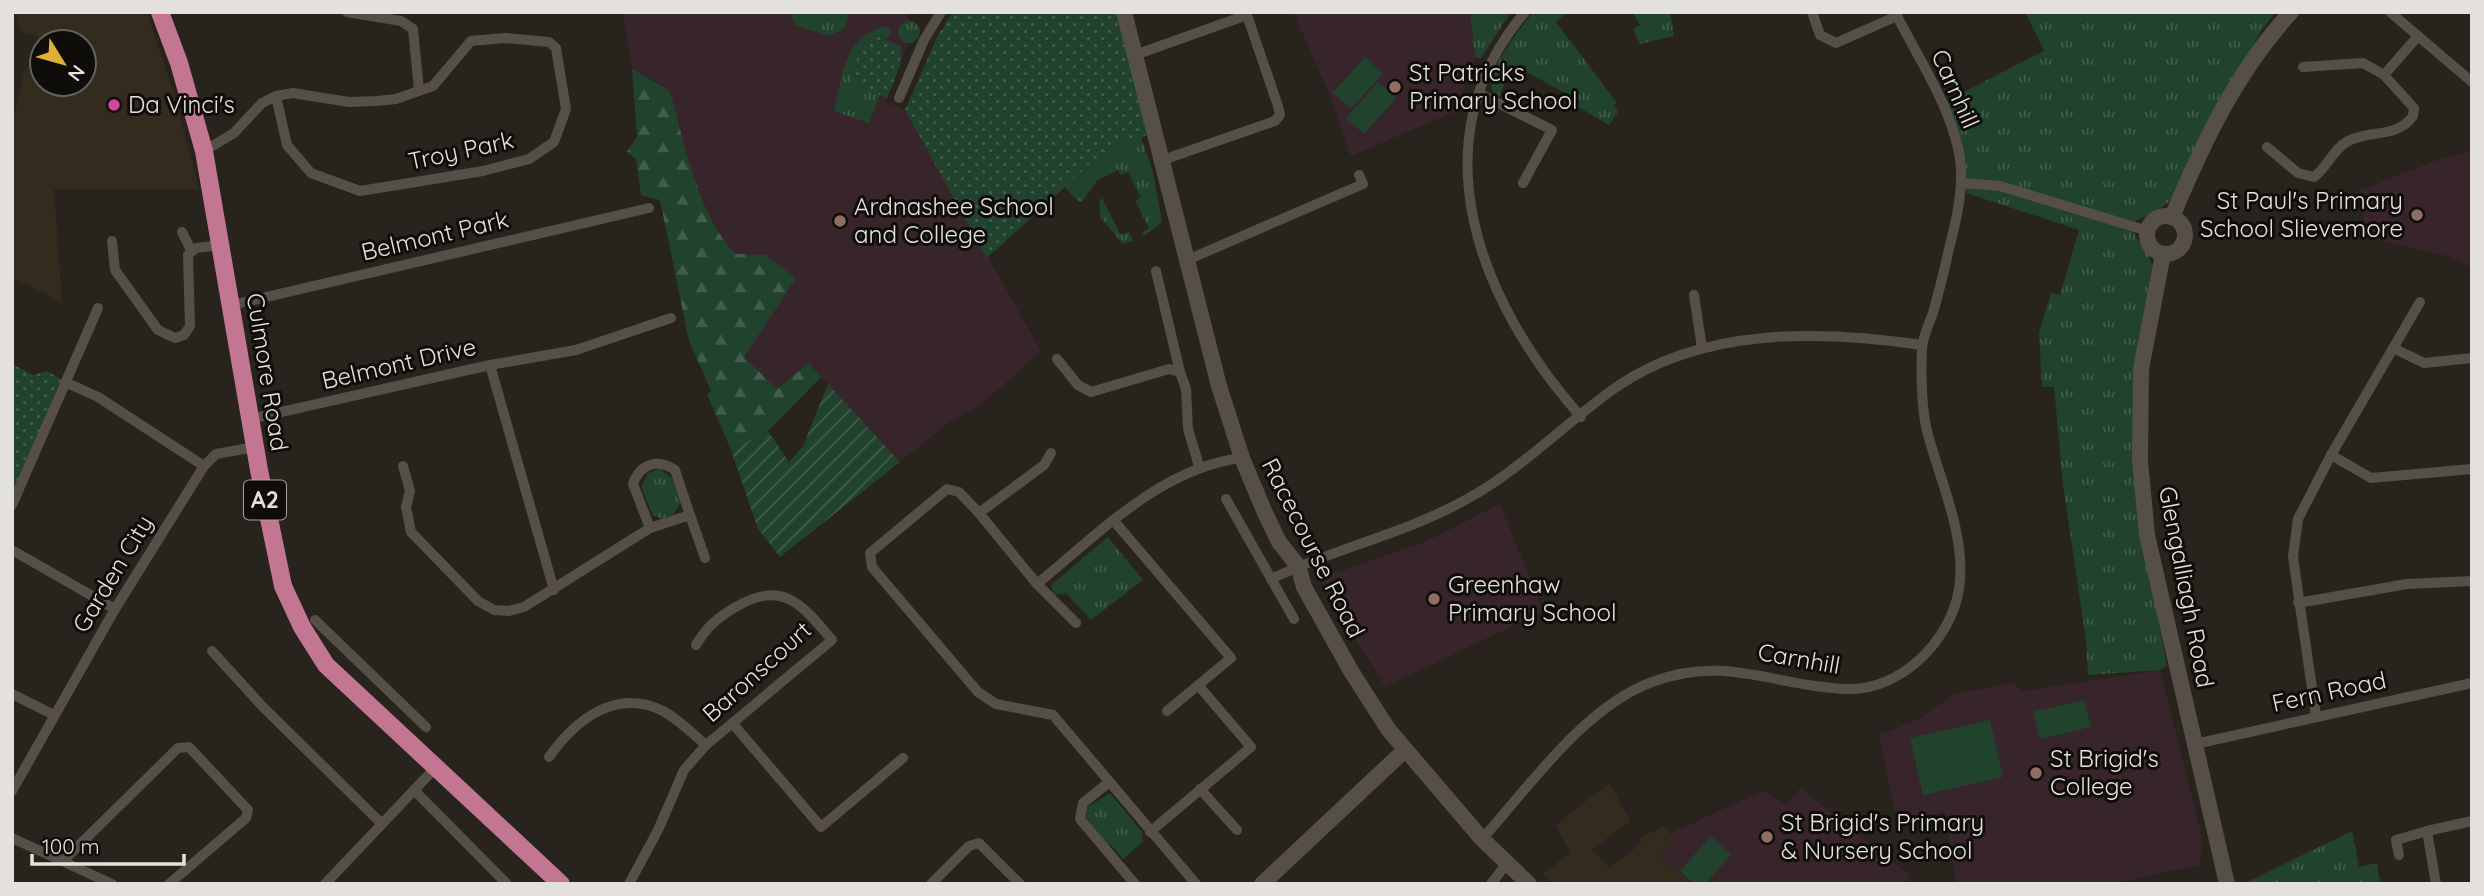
<svg xmlns="http://www.w3.org/2000/svg" width="2484" height="896" font-family="Quicksand,sans-serif">
  <defs>
    <pattern id="grass-tufts" width="24" height="20" patternUnits="userSpaceOnUse" patternTransform="scale(1.75)"><rect width="24" height="20" fill="#21422d"/><path d="M3 7l-1-3M5 7V3M7 7l1-3M15 17l-1-3M17 17v-4M19 17l1-3" fill="none" stroke="#415d4b"/></pattern>
    <pattern id="forest-firs" width="22" height="20" patternUnits="userSpaceOnUse" patternTransform="scale(1.75)"><rect width="22" height="20" fill="#21422d"/><path d="M5 1l3.5 6h-7zM16 11l3.5 6h-7z" fill="#415d4b"/></pattern>
    <pattern id="park-dots" width="8" height="8" patternUnits="userSpaceOnUse" patternTransform="scale(1.75)"><rect width="8" height="8" fill="#21422d"/><path d="M2 2h.1M6 6h.1" fill="none" stroke="#415d4b" stroke-width="1.8" stroke-linecap="round"/></pattern>
    <pattern id="garden-furrows" width="10" height="10" patternUnits="userSpaceOnUse" patternTransform="scale(1.75)"><rect width="10" height="10" fill="#21422d"/><path d="M-1 1l2-2M0 10L10 0M9 11l2-2" fill="none" stroke="#415d4b"/></pattern>
  </defs>
  <rect width="100%" height="100%" fill="#28231c"/>
  <g fill="#342b1f" fill-rule="evenodd">
    <path d="M16,12H147L174,95L199,189H54L62,302L12,277V125L24,72L40,52L37,35L22,33L19,28ZM42,42H84V84H42Z"/>
    <path d="M1609,783L1631,821L1592,849L1609,867L1641,844L1638,838L1665,826L1675,840L1661,856L1693,884H1554L1543,874L1570,853L1556,825Z"/>
  </g>
  <g fill="#38252b">
    <path d="M623,12H700L703,15L706,12H906L913,30L886,102L905,110L1041,351L982,404L947,424L900,462L809,364L777,389L744,357L765,256L736,254L719,238L694,181L670,91L631,66Z"/>
    <path d="M1293,12H1470L1475,57L1456,111L1351,156L1328,91Z"/>
    <path d="M2472,151V268L2451,257L2369,238L2356,192L2432,162Z"/>
    <path d="M1500,504L1543,611L1385,687L1324,586L1328,576L1429,540Z"/>
    <path d="M2160,670L2202,838L2200,865L2112,884H1956L1946,814L1943,812L1897,822L1879,735L1919,719L1954,694L2012,683L2024,691Z"/>
    <path d="M1800,788L1910,876L1904,884H1693L1661,855L1675,840L1671,833L1763,791L1786,805Z"/>
  </g>
  <g fill="url(#grass-tufts)">
    <path d="M789,12H849L845,27L830,36L796,26Z"/>
    <path d="M1470,12H1511L1480,59L1475,57Z"/>
    <path d="M1533,12H1567L1556,22L1617,103L1614,106L1618,112L1609,125L1568,101L1571,96L1517,67L1514,72L1510,70L1499,97L1494,94C1482,74 1520,29 1533,12Z"/>
    <path d="M1633,12H1670L1674,36L1640,44L1633,29L1640,25Z"/>
    <path d="M2025,12H2276L2261,31L2170,201L2153,214L2136,220L2135,237L2147,248L2152,266L2140,337L2142,528L2167,666L2160,670L2088,675L2086,640L2063,485L2054,387H2042L2039,333L2051,293L2060,295L2079,230L1966,193C1967,159 1959,132 1946,101L2044,51Z"/>
    <circle cx="909" cy="32" r="11"/>
    <path d="M888,26L891,30L887,39L878,36L867,39L852,83L880,95L869,123L834,111C844,72 843,35 888,26Z"/>
    <path d="M1141,137L1152,168L1162,222L1144,236L1142,232L1149,228L1135,201L1141,198L1128,172L1121,175L1118,170L1097,180L1082,202L1078,201L1065,187L1112,144Z"/>
    <path d="M1102,198L1121,235L1129,232L1133,241L1123,244L1101,218L1099,201Z"/>
    <path d="M660,469L672,478L681,502L674,514L662,519L652,514L641,487L648,473Z"/>
    <path d="M1108,537L1143,580L1091,620L1066,593L1054,595L1051,585Z"/>
    <path d="M1110,793L1142,832L1143,842L1123,859L1111,845L1107,846L1086,817L1088,807Z"/>
    <path d="M2352,831L2359,867L2376,863L2381,884H2243Z"/>
  </g>
  <path fill="url(#forest-firs)" d="M632,68L670,91C684,141 699,219 736,254L765,255L796,278L744,357L777,389L809,363L821,377L768,431L731,450L707,394L711,391L689,341L660,200L641,195L636,159L627,152L637,136Z"/>
  <g fill="url(#park-dots)">
    <path d="M953,12H1116L1150,135L1112,144L987,258L905,110L938,35Z"/>
    <path d="M878,36L901,47L900,66L887,98L852,83L857,58L867,39Z"/>
    <path d="M12,364L33,375L47,371L61,379L12,497Z"/>
  </g>
  <path fill="url(#garden-furrows)" d="M828,384L900,462L780,557L758,529L731,450L768,431L789,462L803,446Z"/>
  <g fill="#21422d">
    <path d="M1365,57L1383,73L1351,109L1333,93Z"/>
    <path d="M1378,82L1396,98L1364,134L1346,118Z"/>
    <path d="M2084,700L2091,727L2040,739L2033,712Z"/>
    <path d="M1990,720L2003,777L1923,795L1910,738Z"/>
    <path d="M1711,836L1731,855L1705,884H1694L1680,871Z"/>
  </g>
  <g fill="none" stroke-linecap="round" stroke-linejoin="round">
    <g stroke="#554f47" stroke-width="10">
      <path d="M347,12L401,21L413,29L419,90"/>
      <path d="M1525,12C1414,143 1481,304 1581,417"/>
      <path d="M1812,12L1820,35L1836,43L1897,16"/>
      <path d="M2390,12L2472,82"/>
      <path d="M1135,55L1247,15L1278,106L1280,115L1275,121L1160,161"/>
      <path d="M2384,75L2418,36"/>
      <path d="M1480,94L1552,130L1523,183"/>
      <path d="M899,98L924,40L941,12"/>
      <path d="M2267,147L2298,173L2314,177C2327,168 2333,149 2348,141C2371,129 2396,139 2413,116L2414,108L2384,75L2363,63L2303,67"/>
      <path d="M204,151L234,133L262,103L276,96L293,93L349,102L377,101L396,99L433,86L471,41L506,38L549,42L556,48L566,109L554,142L529,159L483,171L360,191L311,173L287,145L276,96"/>
      <path d="M1961,183L2000,186L2148,231"/>
      <path d="M182,232L191,250"/>
      <path d="M112,241L115,270L158,330L175,338L184,335L190,326L188,255L196,248L221,245"/>
      <path d="M1187,260L1363,184L1359,175"/>
      <path d="M1156,271L1180,372"/>
      <path d="M1694,295L1702,348"/>
      <path d="M232,305L649,208"/>
      <path d="M2393,348L2424,363L2472,358"/>
      <path d="M1057,359L1078,385L1091,392L1169,369L1180,372L1186,389L1188,429L1199,466"/>
      <path d="M490,365L554,590"/>
      <path d="M65,382L98,397L204,466"/>
      <path d="M250,419L490,365L576,350L671,318"/>
      <path d="M1051,453L1044,465L979,513L1037,584L1076,623"/>
      <path d="M2331,455L2371,478L2472,469"/>
      <path d="M403,466L410,491L406,507L411,532L478,601L494,610L509,611L524,607L650,528L690,515L705,558"/>
      <path d="M1226,499L1294,619"/>
      <path d="M12,505L98,308"/>
      <path d="M979,513L959,492L947,489L870,553L872,567L978,692L996,704L1053,715L1196,884"/>
      <path d="M1114,521L1231,658L1167,711"/>
      <path d="M650,528L633,484C640,464 657,458 675,470L690,515"/>
      <path d="M12,550L115,609"/>
      <path d="M1271,579C1335,548 1405,534 1467,499C1522,469 1564,424 1615,388C1702,327 1821,330 1922,345"/>
      <path d="M1037,584C1097,535 1162,467 1242,458"/>
      <path d="M2298,603L2407,584L2472,581"/>
      <path d="M315,620L426,727"/>
      <path d="M212,651L262,706L381,823"/>
      <path d="M12,694L54,715"/>
      <path d="M2316,716L2293,557L2298,519L2331,455L2420,302"/>
      <path d="M733,724L821,827L903,758"/>
      <path d="M2195,744L2472,683"/>
      <path d="M549,757C576,719 616,688 663,711C678,719 693,734 706,745"/>
      <path d="M1108,783L1083,803L1080,819L1135,884"/>
      <path d="M1200,789L1237,830"/>
      <path d="M414,790L506,883"/>
      <path d="M12,791L115,609L204,466L216,454L255,447"/>
      <path d="M1150,832L1251,747L1198,685"/>
      <path d="M12,838L112,884"/>
      <path d="M1482,839C1529,787 1584,707 1652,682C1727,654 1775,687 1847,689C1901,691 1951,640 1959,589C1967,537 1940,481 1927,431C1921,405 1921,374 1922,348C1923,336 1929,324 1933,313C1939,292 1944,271 1949,249C1957,217 1966,181 1958,148C1947,100 1917,56 1895,12"/>
      <path d="M2399,855L2396,840L2427,831"/>
      <path d="M63,861L178,748L189,747L248,810L246,818L169,884"/>
      <path d="M325,884L436,767"/>
      <path d="M629,884L658,830L684,770L706,745L832,640C801,603 782,579 734,608C717,618 706,628 696,645"/>
      <path d="M931,884L969,846L979,843L1020,884"/>
      <path d="M1491,884L1507,863"/>
      <path d="M2436,884L2427,831L2472,821"/>
    </g>
    <g stroke="#554f47" stroke-width="16">
      <path d="M1124,12L1219,386L1242,458L1265,513L1279,542L1298,566L1304,587L1351,671L1388,729L1482,839L1529,884"/>
      <circle cx="2166" cy="235" r="19"/>
      <path d="M2172,217C2203,143 2236,72 2291,12"/>
      <path d="M2163,254L2141,369L2140,461L2147,535L2227,884"/>
      <path d="M1262,884L1405,750"/>
    </g>
    <path stroke="#c27692" stroke-width="18" d="M160,12L179,63L204,151L259,470L283,586L302,627L326,665L561,884"/>
  </g>
  <g fill="#8d6e63" stroke="#0f0d0a" stroke-width="2.5">
    <circle cx="1395" cy="87" r="7"/>
    <circle cx="2417" cy="215" r="7"/>
    <circle cx="840" cy="221" r="7"/>
    <circle cx="1434" cy="599" r="7"/>
    <circle cx="2036" cy="773" r="7"/>
    <circle cx="1767" cy="837" r="7"/>
  </g>
  <circle fill="#d1479c" stroke="#0f0d0a" stroke-width="2.5" cx="114" cy="105" r="7"/>
  <g text-anchor="middle" stroke-width="6" stroke-linejoin="round" paint-order="stroke">
    <rect fill="#0f0d0a" stroke="#a4a19d" stroke-width="2" x="244" y="480.5" width="42" height="39" rx="5"/>
    <g font-size="23" font-weight="bold" fill="#e4e1dc">
      <text x="265" y="508">A2</text>
    </g>
    <g font-size="24" fill="#e4e1dc" stroke="#0f0d0a" text-anchor="start">
      <text x="1409" y="81">St Patricks<tspan x="1409" dy="28">Primary School</tspan></text>
      <text x="128" y="113">Da Vinci's</text>
      <text x="2403" y="209" text-anchor="end">St Paul's Primary<tspan x="2403" dy="28">School Slievemore</tspan></text>
      <text x="854" y="215">Ardnashee School<tspan x="854" dy="28">and College</tspan></text>
      <text x="1448" y="593">Greenhaw<tspan x="1448" dy="28">Primary School</tspan></text>
      <text x="2050" y="767">St Brigid's<tspan x="2050" dy="28">College</tspan></text>
      <text x="1781" y="831">St Brigid's Primary<tspan x="1781" dy="28">&amp; Nursery School</tspan></text>
    </g>
    <g font-size="24" fill="#e4e1dc" stroke="#0f0d0a">
      <text transform="translate(1955 89) rotate(66)" y="8">Carnhill</text>
      <text transform="translate(461 151) rotate(-12)" y="8">Troy Park</text>
      <text transform="translate(435 236) rotate(-13)" y="8">Belmont Park</text>
      <text transform="translate(399 364) rotate(-13)" y="8">Belmont Drive</text>
      <text transform="translate(267 372) rotate(81)" y="8">Culmore Road</text>
      <text transform="translate(1313 548) rotate(63)" y="8">Racecourse Road</text>
      <text transform="translate(113 574) rotate(-59)" y="8">Garden City</text>
      <text transform="translate(2186 587) rotate(79)" y="8">Glengalliagh Road</text>
      <text transform="translate(1799 659) rotate(10)" y="8">Carnhill</text>
      <text transform="translate(757 672) rotate(-42)" y="8">Baronscourt</text>
      <text transform="translate(2329 692) rotate(-12)" y="8">Fern Road</text>
    </g>
  </g>
  <rect width="2484" height="896" fill="none" stroke="#e4e1dc" stroke-width="28"/>
  <g transform="translate(63 63) rotate(127)"><circle r="33" fill="#0f0d0a" stroke="#64625e" stroke-width="2"/>
  <path d="M0-5L12 26L0 18L-12 26Z" fill="#deb133"/>
  <text y="-10" font-size="19" font-weight="bold" text-anchor="middle" fill="#e4e1dc">N</text>
  </g>
  <path d="M32 854v10h152v-10" fill="none" stroke="#e4e1dc" stroke-width="3.5"/>
  <text x="42" y="854" font-size="21" fill="#e4e1dc" stroke="#0f0d0a" stroke-width="5" paint-order="stroke">100 m</text>
</svg>
